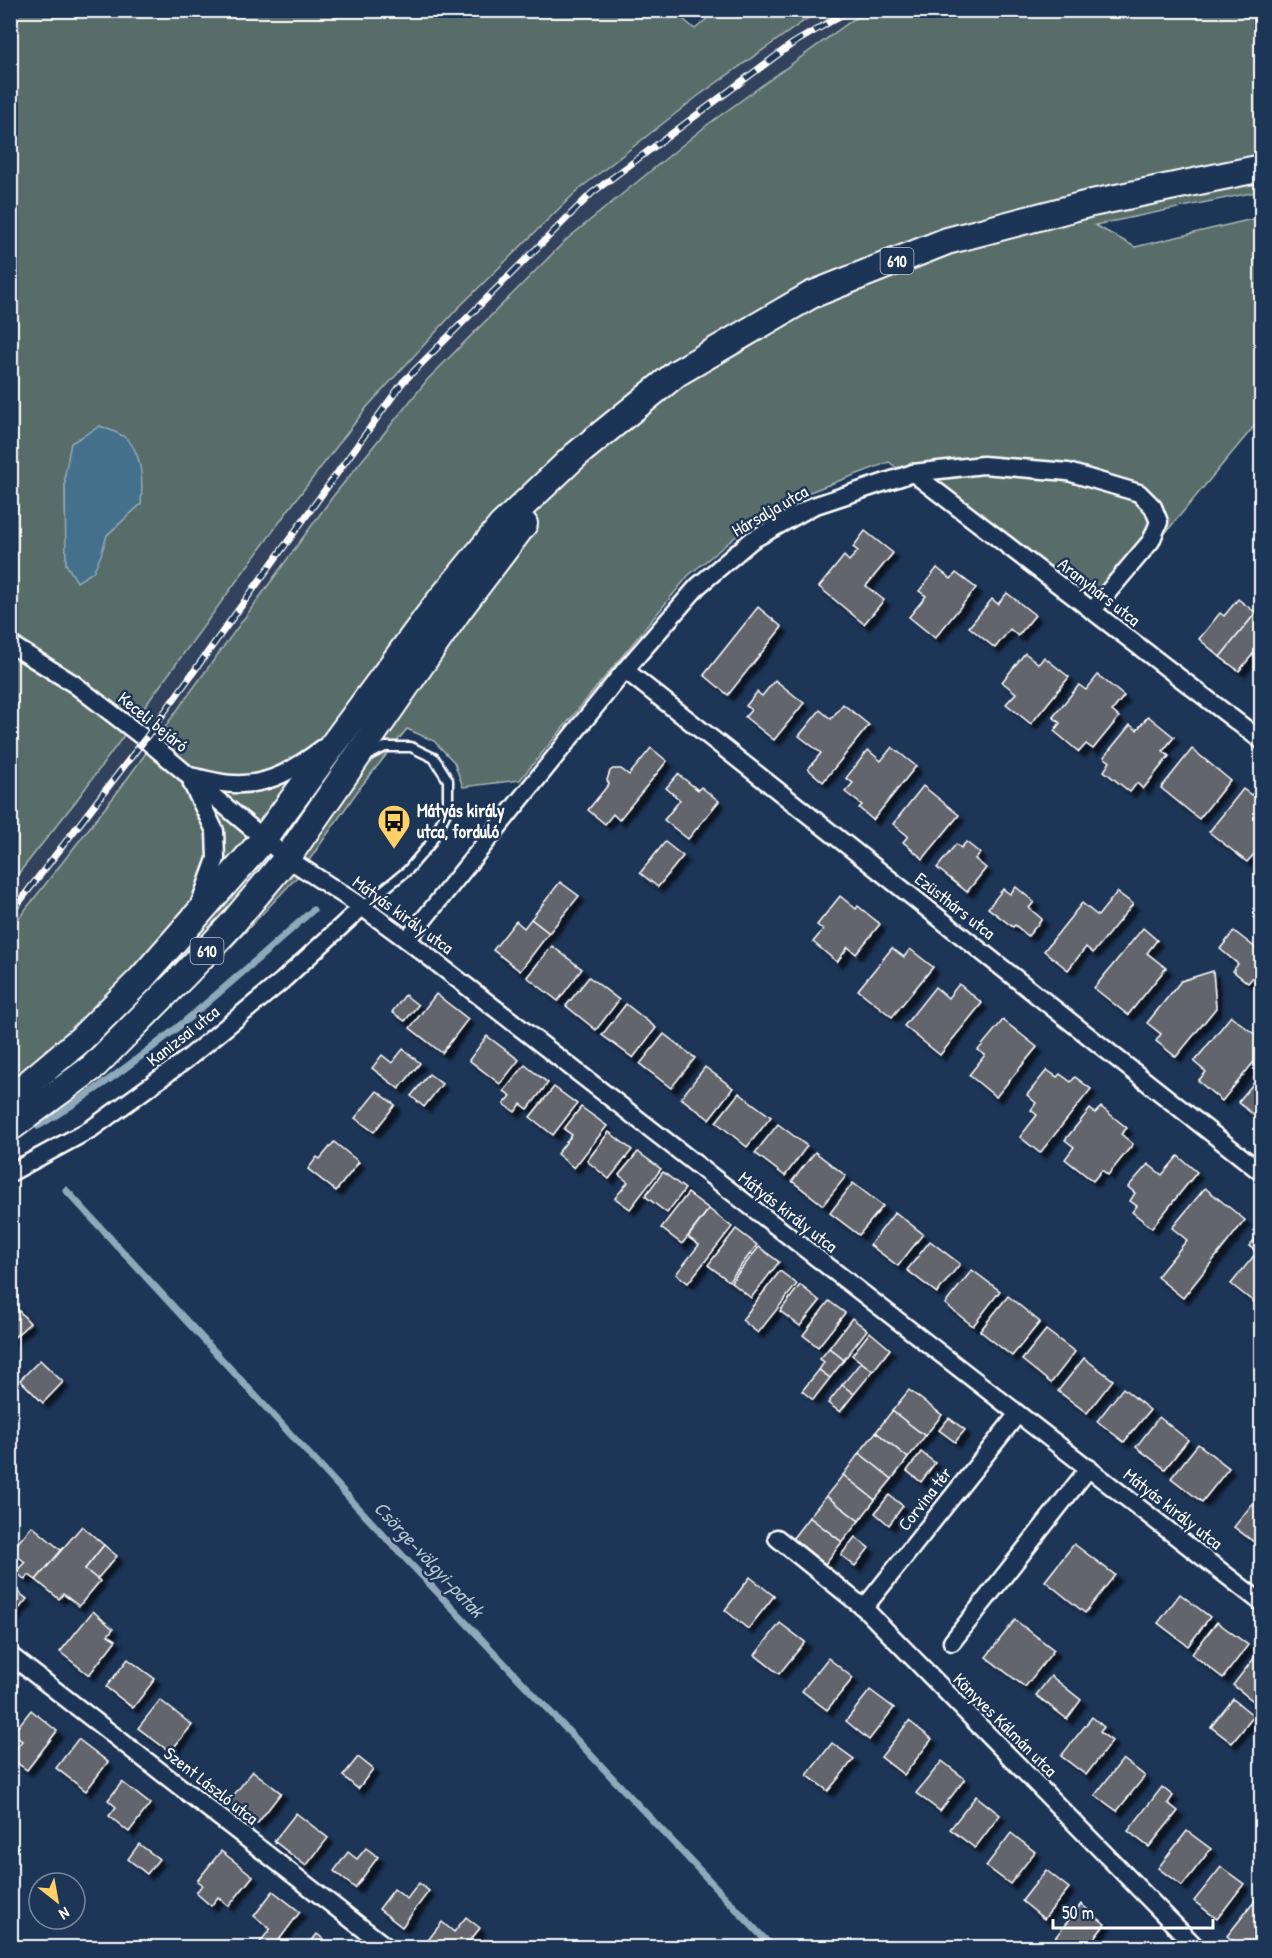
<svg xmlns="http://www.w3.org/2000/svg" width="1272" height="1958" font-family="'Patrick Hand',sans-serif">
  <defs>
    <filter id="shadow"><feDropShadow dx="5.5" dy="5.5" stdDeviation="1.5" flood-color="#0009"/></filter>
  </defs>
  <rect width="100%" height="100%" fill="#1d3557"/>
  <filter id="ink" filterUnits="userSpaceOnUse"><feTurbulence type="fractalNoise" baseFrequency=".0167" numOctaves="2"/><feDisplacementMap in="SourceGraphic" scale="12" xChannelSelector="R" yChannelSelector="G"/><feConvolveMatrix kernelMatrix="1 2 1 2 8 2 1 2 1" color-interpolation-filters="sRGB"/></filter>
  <g filter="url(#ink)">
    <path fill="#32435d" d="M818,11H870L854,19L707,125L567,239L428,379L334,495L119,790L11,928V883L76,801L292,505L367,407L458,308L578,190L698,96Z"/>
    <g fill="#596d69" stroke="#acb6b4" stroke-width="1.5" fill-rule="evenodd">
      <path d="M672,10L695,29L716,11H818L698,96L578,190L458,308L367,407L292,505L76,801L11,883L10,11ZM100,426L124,437L138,458L141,504L107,535L66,564L65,474Z"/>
      <path d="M870,11H1261V191L1095,225L1135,247L1261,217V418L1093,620L889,462L807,493L745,529L689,575L520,780L463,787L454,762L434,741L407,729L359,789L298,876L230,948L126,1052L57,1108L11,1137V928L119,790L334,495L428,379L567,239L707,125L854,19Z"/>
    </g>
    <path fill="#456f8c" stroke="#8fa9ba" stroke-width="1.5" d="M100,426C107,429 116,432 123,436C143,450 143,482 141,504L107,535L101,555L93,572L77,582L66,564L65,474L71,443Z"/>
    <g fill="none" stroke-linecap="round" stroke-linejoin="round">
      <g stroke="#8fa9ba" stroke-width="7">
        <path d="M38,1126C139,1067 226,987 313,910"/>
        <path d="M66,1190L387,1539L773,1948"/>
      </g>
    </g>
    <g fill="#62656c" stroke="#fff" stroke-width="1.5" filter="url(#shadow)">
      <path d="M865,531L893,553L866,586L884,600L864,624L819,587L844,556L849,561L858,551L853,547Z"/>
      <path d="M937,568L951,579L956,573L976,588L935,638L909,617L926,596L919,591Z"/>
      <path d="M1007,593L1035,615L1018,636L1010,629L995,648L969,627L992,599L998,604Z"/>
      <path d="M1238,599L1256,613L1220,657L1199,639L1220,613L1224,616Z"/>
      <path d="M758,607L782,627L728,695L704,675Z"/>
      <path d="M1259,609L1262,610V622L1259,625L1262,627V635L1258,639L1262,643L1239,671L1220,657Z"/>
      <path d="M1025,653L1039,664L1044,657L1069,677L1031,724L1006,704L1016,693L1002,682Z"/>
      <path d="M1098,675L1124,696L1112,711L1119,717L1093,749L1086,744L1079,752L1054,731L1060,723L1053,717L1079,685L1086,690Z"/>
      <path d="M775,680L804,703L774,740L745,717L751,710L746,706L757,692L762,696Z"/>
      <path d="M843,704L869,725L823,782L808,769L821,753L799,736L820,710L831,719Z"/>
      <path d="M1148,716L1174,737L1163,751L1169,756L1143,789L1137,783L1130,792L1104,771L1110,762L1104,757L1130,725L1137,730Z"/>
      <path d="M892,747L916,766L873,820L859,808L862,805L845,792L853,783L846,778L868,750L881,761Z"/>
      <path d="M651,748L667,761L619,820L613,814L605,824L588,810L609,784L607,780L610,771L613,769H621L629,775Z"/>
      <path d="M1192,749L1230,780L1199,819L1161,788Z"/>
      <path d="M678,774L698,790L701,787L719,801L688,839L664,820L680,800L666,788Z"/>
      <path d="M923,786L959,815L923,859L903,842L908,836L893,824Z"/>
      <path d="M1243,789L1251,795L1255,791L1262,796V845L1247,862L1209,832Z"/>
      <path d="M665,842L683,856L658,887L640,873Z"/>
      <path d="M966,842L980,853L975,859L986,868L967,892L937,868L956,844L961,848Z"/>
      <path d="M560,882L579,896L549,933L531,919Z"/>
      <path d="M1016,887L1034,902L1029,908L1042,919L1028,936L1015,925L1013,927L988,908L1003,889L1010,894Z"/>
      <path d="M1117,892L1133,904L1093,953L1086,947L1068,970L1044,951L1082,903L1098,916Z"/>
      <path d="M840,896L856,909L858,906L880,924L856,954L848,947L837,962L813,942L823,930L817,925Z"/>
      <path d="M531,919L549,933L520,971L493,950L516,921L524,928Z"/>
      <path d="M1143,928L1157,940L1147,953L1166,968L1128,1015L1094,988Z"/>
      <path d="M1234,931L1262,953V967L1248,983L1233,971L1238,964L1220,949Z"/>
      <path d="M552,946L582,969L558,1001L527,977Z"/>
      <path d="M892,948L904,957L910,949L933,967L892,1017L858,990Z"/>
      <path d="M1213,971L1216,1008L1176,1057L1156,1041L1161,1034L1147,1023L1181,981Z"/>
      <path d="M589,977L619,1000L596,1030L566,1006Z"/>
      <path d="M959,984L982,1003L940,1055L904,1026L935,987L948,998Z"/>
      <path d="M436,994L468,1019L442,1053L410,1028Z"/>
      <path d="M405,995L418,1005L405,1021L392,1012Z"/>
      <path d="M626,1004L656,1028L633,1058L602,1035Z"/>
      <path d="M1231,1016L1262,1040V1052L1222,1101L1198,1081L1206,1072L1194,1062Z"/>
      <path d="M1003,1020L1037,1047L996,1097L969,1075L985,1055L978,1050Z"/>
      <path d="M664,1034L695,1058L671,1088L640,1064Z"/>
      <path d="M487,1036L519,1060L500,1084L469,1060Z"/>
      <path d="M403,1049L420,1063L399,1089L372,1068L382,1055L392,1063Z"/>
      <path d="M525,1065L548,1083L528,1109L521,1104L515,1112L504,1104L511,1096L504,1091Z"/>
      <path d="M705,1067L733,1088L709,1119L681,1098Z"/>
      <path d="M1047,1070L1057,1077L1060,1074L1071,1082L1075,1077L1091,1089L1040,1153L1020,1137L1037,1115L1031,1110L1036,1103L1027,1095Z"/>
      <path d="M1262,1073V1110L1256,1117L1238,1102Z"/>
      <path d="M429,1074L442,1084L424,1107L411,1096Z"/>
      <path d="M554,1087L577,1104L553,1135L530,1117Z"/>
      <path d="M377,1091L395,1105L374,1132L355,1118Z"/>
      <path d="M739,1093L771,1117L747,1147L716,1122Z"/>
      <path d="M581,1107L607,1126L574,1168L557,1154L572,1135L564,1129Z"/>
      <path d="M1101,1107L1127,1128L1121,1134L1133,1144L1108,1175L1102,1170L1093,1181L1065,1159L1074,1147L1065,1140L1090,1109L1095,1113Z"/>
      <path d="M778,1124L807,1146L785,1176L755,1153Z"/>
      <path d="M609,1132L632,1150L609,1179L587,1161Z"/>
      <path d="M334,1142L359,1162L336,1191L308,1169L317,1157L320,1159Z"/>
      <path d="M638,1152L661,1169L630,1209L615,1198L628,1182L619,1175Z"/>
      <path d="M815,1152L846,1176L823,1205L792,1181Z"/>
      <path d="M1178,1156L1197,1172L1152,1228L1132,1212L1137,1206L1130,1201L1135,1193L1128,1187L1148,1164L1162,1175Z"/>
      <path d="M663,1172L685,1189L667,1213L645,1196Z"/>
      <path d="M853,1183L883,1206L859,1235L830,1213Z"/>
      <path d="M1205,1188L1245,1220L1183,1298L1157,1277L1187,1240L1172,1228Z"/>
      <path d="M688,1193L709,1209L682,1244L661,1228Z"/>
      <path d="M709,1209L732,1227L688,1283L676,1274L699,1245L688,1237Z"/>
      <path d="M895,1212L923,1234L898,1266L870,1245Z"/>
      <path d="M736,1229L757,1245L729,1281L708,1265Z"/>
      <path d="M1259,1234L1262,1236V1295L1255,1303L1231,1284L1257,1252L1249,1246Z"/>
      <path d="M930,1241L960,1264L937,1293L907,1270Z"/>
      <path d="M759,1247L779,1262L751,1298L731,1282Z"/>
      <path d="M972,1270L1000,1291L973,1326L945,1304Z"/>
      <path d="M780,1271L797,1284L758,1333L742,1320Z"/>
      <path d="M800,1285L820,1301L800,1326L780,1311Z"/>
      <path d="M1008,1296L1040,1322L1012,1356L980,1331Z"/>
      <path d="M10,1301L30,1323L10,1341Z"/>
      <path d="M829,1301L845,1313L818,1347L803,1335Z"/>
      <path d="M852,1318L867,1330L844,1360L829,1348Z"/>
      <path d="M1046,1330L1075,1352L1051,1383L1022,1360Z"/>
      <path d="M870,1332L890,1349L873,1371L852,1355Z"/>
      <path d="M829,1348L844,1360L830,1378L819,1370L824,1362L820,1359Z"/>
      <path d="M1084,1358L1113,1380L1087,1413L1058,1391Z"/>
      <path d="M40,1360L63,1382L43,1403L20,1380Z"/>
      <path d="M861,1362L873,1371L854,1394L842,1385Z"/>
      <path d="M819,1370L830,1378L813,1400L802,1391Z"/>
      <path d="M842,1385L854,1394L840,1412L828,1403Z"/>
      <path d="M1123,1388L1150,1410L1124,1442L1097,1421Z"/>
      <path d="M909,1390L942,1415L925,1436L892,1411Z"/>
      <path d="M892,1411L925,1436L908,1458L876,1432Z"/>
      <path d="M1159,1417L1188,1440L1165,1469L1136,1447Z"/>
      <path d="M949,1418L965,1430L955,1442L939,1430Z"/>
      <path d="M876,1432L908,1458L892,1479L859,1453Z"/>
      <path d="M1198,1444L1229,1468L1202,1502L1171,1478Z"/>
      <path d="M921,1452L935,1463L921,1482L907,1471Z"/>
      <path d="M859,1453L892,1479L875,1500L843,1475Z"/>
      <path d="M843,1475L875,1500L859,1521L826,1496Z"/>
      <path d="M1261,1493H1262V1548L1234,1527Z"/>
      <path d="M889,1495L903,1506L889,1525L875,1513Z"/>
      <path d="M826,1496L859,1521L842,1542L809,1517Z"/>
      <path d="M809,1517L842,1542L825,1564L793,1538Z"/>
      <path d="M32,1526L62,1551L36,1580L29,1575L25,1580L16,1572L25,1562L11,1551Z"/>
      <path d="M82,1526L104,1545L85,1569L100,1581L79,1606L63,1594L59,1599L36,1580Z"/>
      <path d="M855,1537L869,1548L855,1566L841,1555Z"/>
      <path d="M1074,1544L1115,1575L1085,1613L1045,1581Z"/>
      <path d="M104,1545L117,1556L97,1579L85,1569Z"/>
      <path d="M750,1577L774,1596L748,1629L725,1610Z"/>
      <path d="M10,1586L27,1599L10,1620Z"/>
      <path d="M1180,1594L1210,1617L1188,1646L1158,1623Z"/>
      <path d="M93,1611L113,1629L108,1635L116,1640L89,1675L60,1652Z"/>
      <path d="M1015,1620L1054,1650L1025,1687L986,1657Z"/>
      <path d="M1217,1622L1248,1645L1223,1678L1192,1654Z"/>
      <path d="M780,1623L805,1642L779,1674L755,1655Z"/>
      <path d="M1258,1653L1262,1655L1261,1707L1233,1685Z"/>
      <path d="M828,1658L853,1678L827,1710L802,1691Z"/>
      <path d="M128,1659L155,1679L133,1708L106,1687Z"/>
      <path d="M1051,1676L1081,1700L1067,1719L1036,1695Z"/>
      <path d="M870,1690L894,1708L869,1740L846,1721Z"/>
      <path d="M1233,1699L1254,1716L1232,1743L1211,1727Z"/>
      <path d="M160,1700L192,1725L170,1752L138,1728Z"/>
      <path d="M31,1710L57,1731L27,1770L10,1758V1756L22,1741L12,1734Z"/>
      <path d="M1092,1717L1104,1727L1100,1732L1112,1741L1086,1775L1061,1756Z"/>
      <path d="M909,1721L932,1739L904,1775L881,1757Z"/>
      <path d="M78,1739L108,1762L86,1791L56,1768Z"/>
      <path d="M832,1743L854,1759L828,1791L807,1775Z"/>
      <path d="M358,1757L373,1769L358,1789L343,1776Z"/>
      <path d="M1123,1759L1145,1776L1117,1811L1095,1795Z"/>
      <path d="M942,1761L965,1779L940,1811L916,1793Z"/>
      <path d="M253,1771L281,1793L257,1824L228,1802Z"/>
      <path d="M122,1782L150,1804L129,1832L109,1816L116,1807L108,1800Z"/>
      <path d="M1162,1787L1173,1796L1168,1803L1178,1811L1149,1847L1128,1831Z"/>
      <path d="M976,1796L1000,1815L975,1848L950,1829Z"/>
      <path d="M296,1813L328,1838L306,1866L274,1841Z"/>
      <path d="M1187,1831L1211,1849L1182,1886L1158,1868Z"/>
      <path d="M1011,1833L1035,1852L1010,1884L986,1866Z"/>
      <path d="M139,1844L159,1859L147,1874L128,1859Z"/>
      <path d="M366,1848L378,1857L355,1888L334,1871L348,1852L357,1859Z"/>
      <path d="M221,1851L253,1876L229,1906L218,1897L211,1906L196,1893L202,1885L197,1881Z"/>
      <path d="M1221,1867L1244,1884L1217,1919L1194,1901Z"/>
      <path d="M1046,1870L1069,1888L1044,1919L1022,1901Z"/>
      <path d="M419,1883L429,1891L402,1927L379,1909L394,1889L407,1899Z"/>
      <path d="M273,1891L300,1912L273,1948H256L270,1929L254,1916Z"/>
      <path d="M1258,1897L1262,1899V1938L1254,1948H1242L1227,1936Z"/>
      <path d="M1081,1904L1105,1924L1087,1948H1066L1054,1939Z"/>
      <path d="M466,1917L480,1928L464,1948H422L442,1922L454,1932Z"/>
      <path d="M317,1934L335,1948H306Z"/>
      <path d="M1118,1942L1125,1948H1114Z"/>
    </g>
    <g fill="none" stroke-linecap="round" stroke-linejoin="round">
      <g stroke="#fff" stroke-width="13">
        <path id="lane" d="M362,907L408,870L430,844L448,809V780L434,758L411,747H385L367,756"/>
      </g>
      <g stroke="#fff" stroke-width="21">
        <g id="street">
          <path d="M913,473L1262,741"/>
          <path d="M10,644L74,684L145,739L287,858L362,907L407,940L1262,1603"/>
          <path d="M625,670L1262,1173"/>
          <path d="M188,776C203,778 219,784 234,784C270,786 296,768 323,748"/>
          <path d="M192,784L215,831L216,859L200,903"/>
          <path d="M407,940L625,670L698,586L752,540L813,506L913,473L983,465L1068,472L1139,493L1153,507L1159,522L1151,541L1092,611"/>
          <path d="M10,1173L91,1129L187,1059L282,981L362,907"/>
          <path d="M777,1538L864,1608L1197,1948"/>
          <path d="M864,1608L1017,1415"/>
          <path d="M952,1642L1089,1468"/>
          <path d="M10,1655L388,1948"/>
        </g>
      </g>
      <g stroke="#fff" stroke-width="30">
        <g id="primary">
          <path d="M10,1099L81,1039L141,979L263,840L437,604L501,526L576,455L677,373L811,295L947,241L1092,203L1262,168"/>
          <path d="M10,1128L93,1067L186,973L232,924L287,858L458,611L524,524"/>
        </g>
      </g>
      <use href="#lane" stroke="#1d3557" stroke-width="8"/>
      <use href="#street" stroke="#1d3557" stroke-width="16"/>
      <use href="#primary" stroke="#1d3557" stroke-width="26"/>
      <g stroke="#fff" stroke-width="7">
        <path id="rail" d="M10,914L145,739L403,382L592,193L792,44L850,10"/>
      </g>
      <use href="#rail" stroke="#1d3557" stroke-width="4.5" stroke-dasharray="14" stroke-linecap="butt"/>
    </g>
  </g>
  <defs>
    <g id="bus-pin" transform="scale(1.725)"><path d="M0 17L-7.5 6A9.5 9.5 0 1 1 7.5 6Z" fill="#ffd166" stroke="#1d3557"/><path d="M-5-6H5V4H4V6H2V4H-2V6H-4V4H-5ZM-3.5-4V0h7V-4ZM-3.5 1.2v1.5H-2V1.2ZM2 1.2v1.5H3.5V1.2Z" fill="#111"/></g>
  </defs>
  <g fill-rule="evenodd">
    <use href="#bus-pin" x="394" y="821"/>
  </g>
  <g text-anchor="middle" stroke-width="5" stroke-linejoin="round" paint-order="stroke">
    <g fill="#1d3557" stroke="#bbc2cd" stroke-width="1.5">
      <rect x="880.5" y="248" width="33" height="26" rx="4.5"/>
      <rect x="190.5" y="938" width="33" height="26" rx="4.5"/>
    </g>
    <g font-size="16" font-weight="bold" fill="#fff">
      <text x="897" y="267">610</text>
      <text x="207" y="957">610</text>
    </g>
    <g font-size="18" fill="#fff" stroke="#1d3557">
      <text transform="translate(770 511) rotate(-30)" y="6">Hársalja utca</text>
      <text transform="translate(1099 592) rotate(38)" y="6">Aranyhárs utca</text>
      <text transform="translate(153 722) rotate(39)" y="6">Keceli bejáró</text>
      <text transform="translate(955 906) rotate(38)" y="6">Ezüsthárs utca</text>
      <text transform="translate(403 915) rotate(36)" y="6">Mátyás király utca</text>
      <text transform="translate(183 1036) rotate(-38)" y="6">Kanizsai utca</text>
      <text transform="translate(788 1212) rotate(38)" y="6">Mátyás király utca</text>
      <text transform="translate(925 1499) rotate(-52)" y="6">Corvina tér</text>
      <text transform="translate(1173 1509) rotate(38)" y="6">Mátyás király utca</text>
      <text transform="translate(1005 1725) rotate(45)" y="6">Könyves Kálmán utca</text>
      <text transform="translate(211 1786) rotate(38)" y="6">Szent László utca</text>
    </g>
    <g font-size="18" font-weight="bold" fill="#fff" stroke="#1d3557" text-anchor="start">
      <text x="417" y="817">Mátyás király<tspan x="417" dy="21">utca, forduló</tspan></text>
    </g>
    <g font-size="20" font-style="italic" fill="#b5c5d1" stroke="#1d3557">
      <text transform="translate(429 1559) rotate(47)" y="7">Csörge-völgyi-patak</text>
    </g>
  </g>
  <rect width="1272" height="1958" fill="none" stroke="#1d3557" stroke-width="36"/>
  <rect x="18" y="18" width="1236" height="1922" fill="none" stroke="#fff" stroke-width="2" filter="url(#ink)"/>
  <g transform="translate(57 1901) rotate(149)"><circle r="28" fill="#1d3557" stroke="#77869a" stroke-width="1.5"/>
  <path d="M0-4.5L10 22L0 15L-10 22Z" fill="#ffd166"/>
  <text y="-9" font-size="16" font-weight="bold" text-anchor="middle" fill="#ffffff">N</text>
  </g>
  <path d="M1053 1919v9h160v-9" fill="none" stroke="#ffffff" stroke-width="3"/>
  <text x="1062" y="1919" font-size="18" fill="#ffffff" stroke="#1d3557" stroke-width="4.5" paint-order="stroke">50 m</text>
</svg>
